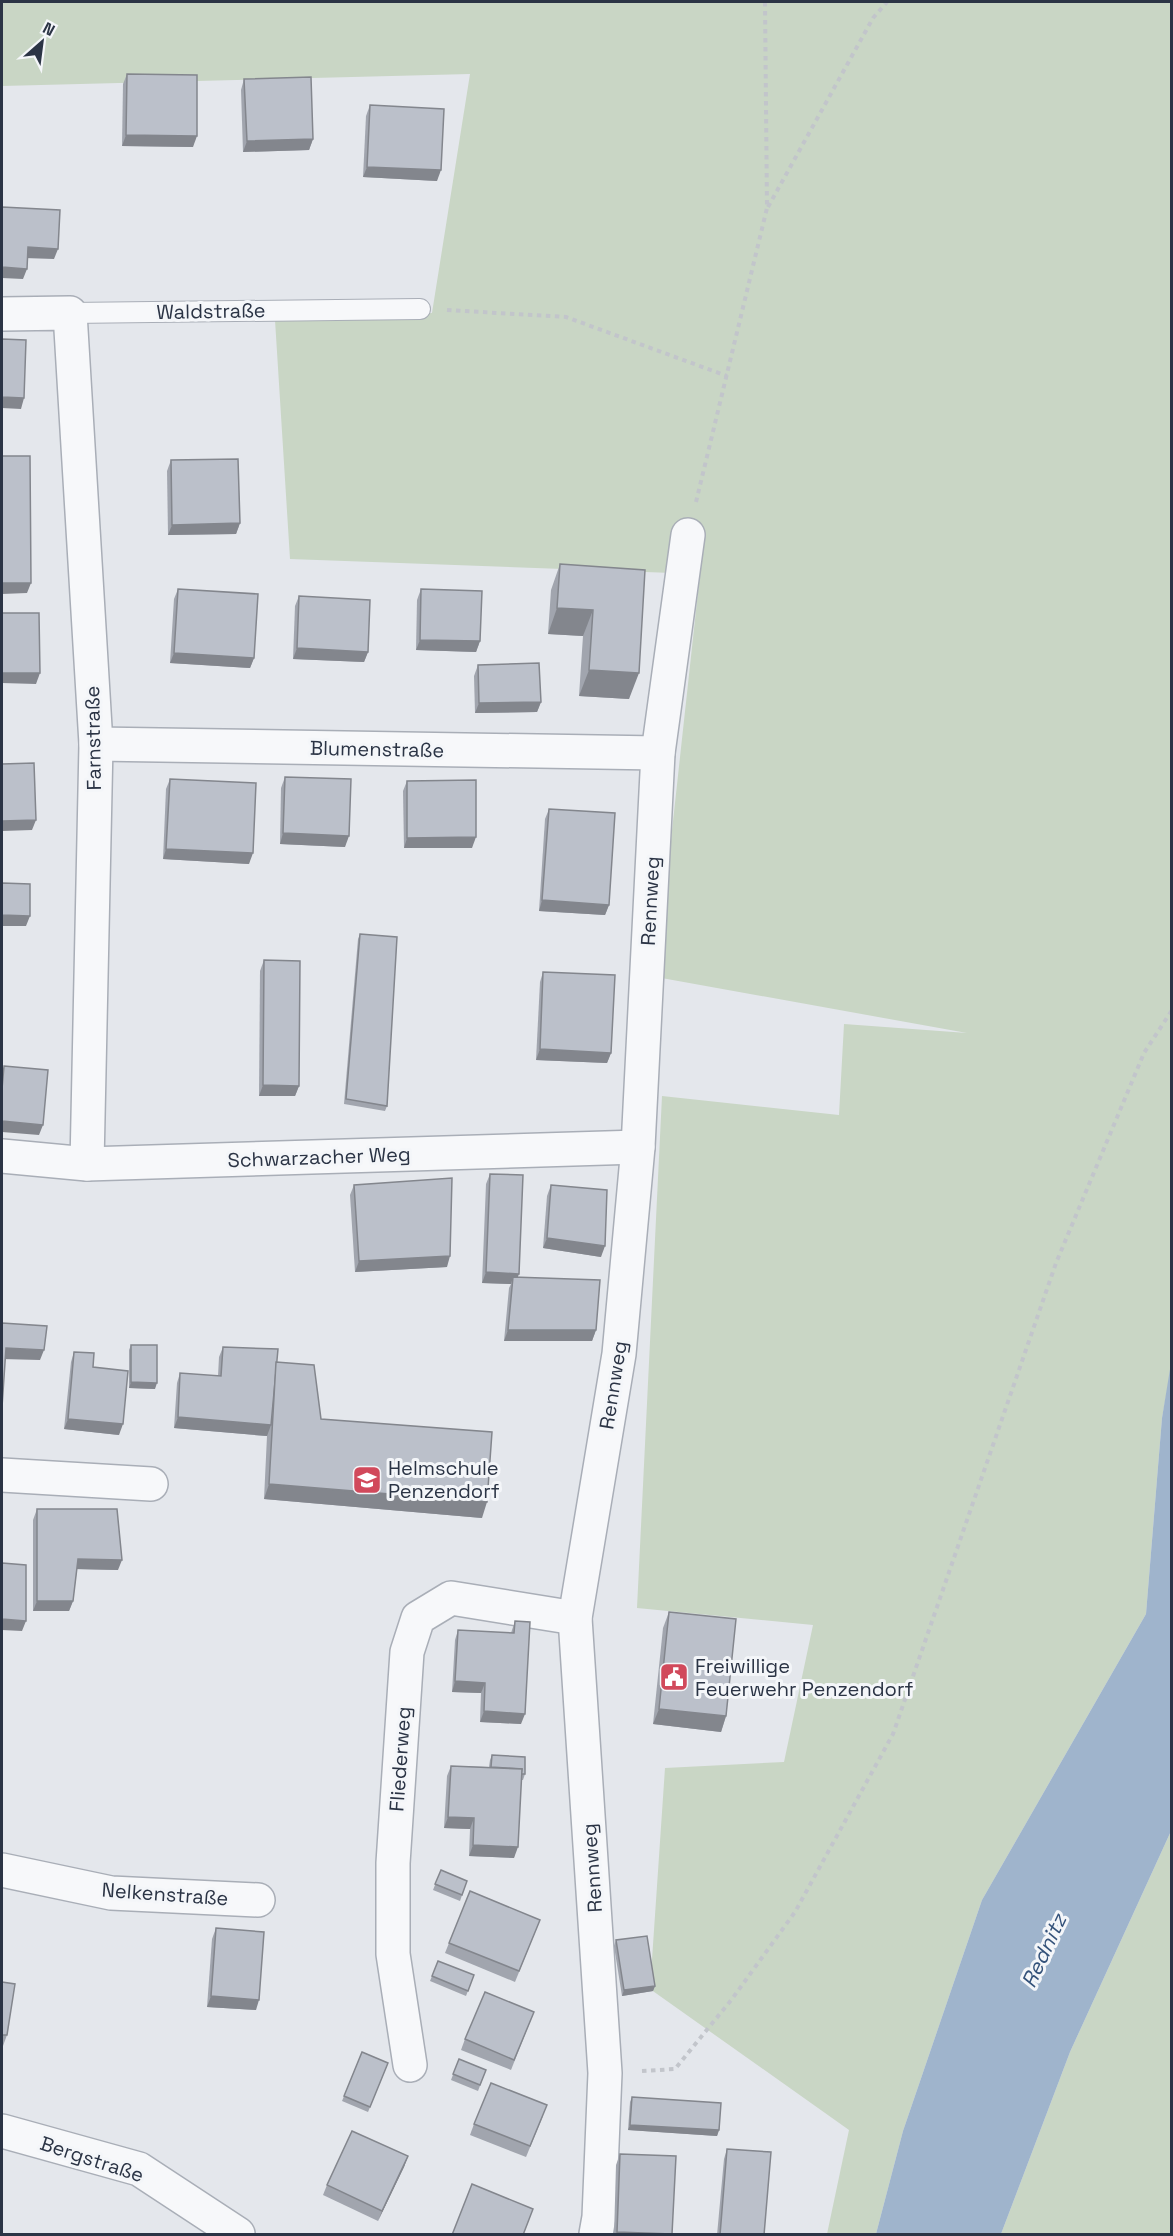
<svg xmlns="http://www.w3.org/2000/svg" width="1173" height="2236" font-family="'Space Grotesk',sans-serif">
  <rect width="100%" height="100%" fill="#e4e7ec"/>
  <g fill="#c9d6c5">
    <path d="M2,2H1171L1172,1363L1162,1418L1146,1614L982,1900L903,2131L876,2234H827L849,2130L650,1989L665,1768L784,1762L813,1625L637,1608L662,1096L839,1115L844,1024L967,1033L656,977L700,574L290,559L275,320L432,313L470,74L2,86Z"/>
    <path d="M1171,1831V2234H1001L1070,2052Z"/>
  </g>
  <path fill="#9fb4cc" d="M1171,1363V1831L1070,2052L1001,2234H876L903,2131L982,1900L1146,1614L1162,1418Z"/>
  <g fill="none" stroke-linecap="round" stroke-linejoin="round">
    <g stroke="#a9aeb7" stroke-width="22">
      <path id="lane" d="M70,313L420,309"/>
    </g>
    <g stroke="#a9aeb7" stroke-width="36">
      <g id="street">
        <path d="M2,314L70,313L96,744L87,1164"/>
        <path d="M96,744L658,753"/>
        <path d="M2,1156L87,1164L638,1147"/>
        <path d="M2,1475L151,1484"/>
        <path d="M2,1870L111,1893L258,1900"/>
        <path d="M410,2065L393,1954V1863L407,1652L418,1618L451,1598L575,1618"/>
        <path d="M2,2131L139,2169L238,2234"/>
        <path d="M596,2234L599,2217L605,2073L575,1618L619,1354L638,1147L658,753L688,535"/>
      </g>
    </g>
    <g stroke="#c2c5cb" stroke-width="4" stroke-dasharray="4.5 4.5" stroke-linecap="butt">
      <path d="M768,207L873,18L887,2"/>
      <path d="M447,310L566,317L727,376"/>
      <path d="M696,502L767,208L765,2"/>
      <path d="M642,2071L675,2069L732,1999L795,1912L893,1734L1056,1263L1144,1053L1172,1010"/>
    </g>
    <use href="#lane" stroke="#f7f8fa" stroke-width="20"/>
    <use href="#street" stroke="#f7f8fa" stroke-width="33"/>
  </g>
  <g fill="#a1a5ae">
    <path d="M127,74L193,147L122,146L123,84Z"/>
    <path d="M244,79L313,139L309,150L243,152L241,90Z"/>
    <path d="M370,105L437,181L363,177L366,116Z"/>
    <path d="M171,460L240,523L236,534L168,535L167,471Z"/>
    <path d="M560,564L645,570L629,699L579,696L583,636L548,634L551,590Z"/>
    <path d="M178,589L254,658L250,668L170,663L174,599Z"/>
    <path d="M421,589L480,641L476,652L416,650L417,600Z"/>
    <path d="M299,596L368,652L364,662L293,659L295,606Z"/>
    <path d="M478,665L541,702L537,712L475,713L474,676Z"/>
    <path d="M285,777L345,847L280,844L281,788Z"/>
    <path d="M170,779L249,864L163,859L166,789Z"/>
    <path d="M407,781L472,848H404L403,791Z"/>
    <path d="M549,809L609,905L605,915L539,911L545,819Z"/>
    <path d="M360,934L387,1106L385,1111L344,1104L358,939Z"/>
    <path d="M264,960L299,1086L295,1096H259L260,971Z"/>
    <path d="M543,972L611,1053L607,1063L536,1060L540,982Z"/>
    <path d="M490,1174L518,1277L596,1330L592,1341H504L509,1288L511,1284L482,1283L486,1184Z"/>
    <path d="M354,1185L447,1267L355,1272L350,1195Z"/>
    <path d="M551,1185L601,1257L543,1248L547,1196Z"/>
    <path d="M131,1345L155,1389L129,1388V1350Z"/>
    <path d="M223,1347L277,1362L321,1419L482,1518L264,1499L267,1436L174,1428L177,1383L180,1373L218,1376L219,1357Z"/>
    <path d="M74,1352L93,1367L119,1435L64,1429L71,1362Z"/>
    <path d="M37,1509L118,1570L77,1569L73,1601L69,1611H33V1520Z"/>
    <path d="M669,1612L726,1716L721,1732L653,1724L663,1628Z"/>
    <path d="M515,1621L521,1724L480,1722L481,1693L452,1692L455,1640L458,1630L511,1633Z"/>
    <path d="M492,1755L525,1774L523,1780H521L514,1858L469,1856L470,1829L444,1828L447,1776L451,1766L489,1767L490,1760Z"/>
    <path d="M441,1870L467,1881L460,1901L433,1890Z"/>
    <path d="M540,1920L515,1982L445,1953L449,1943Z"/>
    <path d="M216,1928L256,2010L207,2007L212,1939Z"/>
    <path d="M616,1940L655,1986L653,1991L622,1996L614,1946Z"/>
    <path d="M438,1961L474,1975L466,1996L430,1981Z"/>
    <path d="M2,1982L7,2035L3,2046H2Z"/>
    <path d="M534,2012L511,2070L461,2050L465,2039Z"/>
    <path d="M362,2052L388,2063L368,2112L342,2101Z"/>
    <path d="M459,2059L486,2070L478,2091L451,2080Z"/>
    <path d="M632,2097L719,2130L717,2136L628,2130L630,2102Z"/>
    <path d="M543,2116L526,2157L470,2135L474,2124Z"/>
    <path d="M727,2149L764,2235H717L724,2159Z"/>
    <path d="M620,2154L672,2235H614L616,2165Z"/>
    <path d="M408,2156L404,2167L378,2221L323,2195L327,2185Z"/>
  </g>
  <g fill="#83868d">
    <path d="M126,135L197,136L193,147L122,146Z"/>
    <path d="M313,139L309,150L243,152L247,141Z"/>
    <path d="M367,167L441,170L437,181L363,177Z"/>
    <path d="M28,247L58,249L54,259L24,258Z"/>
    <path d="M2,267L27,269L23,279L2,278Z"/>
    <path d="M2,397L24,398L21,409L2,408Z"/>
    <path d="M240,523L236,534L168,535L172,525Z"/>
    <path d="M2,583H31L27,593L2,594Z"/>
    <path d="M557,608L593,610L583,636L548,634Z"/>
    <path d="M420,640L480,641L476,652L416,650Z"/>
    <path d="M297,648L368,652L364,662L293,659Z"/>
    <path d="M174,653L254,658L250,668L170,663Z"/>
    <path d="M589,670L639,673L629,699L579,696Z"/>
    <path d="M2,673H40L36,684L2,683Z"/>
    <path d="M541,702L537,712L475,713L479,703Z"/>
    <path d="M36,820L32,830L2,831V821Z"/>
    <path d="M283,833L349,836L345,847L280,844Z"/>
    <path d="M476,837L472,848H404L407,838Z"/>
    <path d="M166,849L253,853L249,864L163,859Z"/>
    <path d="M542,900L609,905L605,915L539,911Z"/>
    <path d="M2,915L30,916L26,926H2Z"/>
    <path d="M540,1049L611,1053L607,1063L536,1060Z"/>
    <path d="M263,1085L299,1086L295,1096H259Z"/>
    <path d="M2,1121L43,1125L39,1135L2,1132Z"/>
    <path d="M547,1238L605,1246L601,1257L543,1248Z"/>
    <path d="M450,1256L447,1267L355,1272L359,1261Z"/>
    <path d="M486,1272L519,1274L515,1284L513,1277L511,1284L482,1283Z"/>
    <path d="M508,1330H596L592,1341H504Z"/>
    <path d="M6,1348L44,1350L40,1360L2,1359Z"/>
    <path d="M131,1382L157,1383L155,1389L129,1388Z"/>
    <path d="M178,1417L271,1425L267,1436L174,1428Z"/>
    <path d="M68,1419L123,1424L119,1435L64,1429Z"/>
    <path d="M269,1484L487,1502L482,1518L264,1499Z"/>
    <path d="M78,1559L122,1560L118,1570L74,1569Z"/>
    <path d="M37,1601H73L69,1611H33Z"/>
    <path d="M2,1619L26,1621L22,1631L2,1630Z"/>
    <path d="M455,1681L485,1683L481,1693L452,1692Z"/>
    <path d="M659,1709L726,1716L721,1732L653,1724Z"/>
    <path d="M484,1711L525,1714L521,1724L480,1722Z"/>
    <path d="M448,1817L474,1818L470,1829L444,1828Z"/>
    <path d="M473,1845L518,1847L514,1858L469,1856Z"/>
    <path d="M655,1986L653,1991L622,1996L624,1990Z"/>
    <path d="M211,1996L259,2000L256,2010L207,2007Z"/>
    <path d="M630,2125L719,2130L717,2136L628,2130Z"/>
    <path d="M408,2156L404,2167L378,2221L382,2211Z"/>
    <path d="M617,2232L672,2235H616Z"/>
  </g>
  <g fill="#bbc0ca" stroke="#83868d" stroke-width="1.5">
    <path d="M127,74L197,75V136L126,135Z"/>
    <path d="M311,77L313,139L247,141L244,79Z"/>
    <path d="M370,105L444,109L441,170L367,167Z"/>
    <path d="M2,207L60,210L58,249L28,247L27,269L2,267Z"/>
    <path d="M2,339L26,340L24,398L2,397Z"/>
    <path d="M2,456H30L31,583H2Z"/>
    <path d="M238,459L240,523L172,525L171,460Z"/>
    <path d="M560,564L645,570L639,673L589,670L593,610L557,608Z"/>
    <path d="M178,589L258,594L254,658L174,653Z"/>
    <path d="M421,589L482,591L480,641L420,640Z"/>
    <path d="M299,596L370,600L368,652L297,648Z"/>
    <path d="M2,613H39L40,673H2Z"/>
    <path d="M539,663L541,702L479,703L478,665Z"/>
    <path d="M34,763L36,820L2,821V764Z"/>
    <path d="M285,777L351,779L349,836L283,833Z"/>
    <path d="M170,779L256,783L253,853L166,849Z"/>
    <path d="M476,780V837L407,838V781Z"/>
    <path d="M549,809L615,813L609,905L542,900Z"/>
    <path d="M2,883L30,884V916L2,915Z"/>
    <path d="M360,934L397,937L387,1106L346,1099Z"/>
    <path d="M264,960L300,961L299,1086L263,1085Z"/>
    <path d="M543,972L615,975L611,1053L540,1049Z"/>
    <path d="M4,1066L48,1070L43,1125L2,1121V1089Z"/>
    <path d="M490,1174L523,1175L519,1274L486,1272Z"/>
    <path d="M452,1178L450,1256L359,1261L354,1185Z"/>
    <path d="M551,1185L607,1190L605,1246L547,1238Z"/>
    <path d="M513,1277L600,1280L596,1330H508Z"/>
    <path d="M2,1323L47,1326L44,1350L6,1348L2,1407Z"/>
    <path d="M131,1345H157V1383L131,1382Z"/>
    <path d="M223,1347L278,1349L271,1425L178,1417L180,1373L221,1376Z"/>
    <path d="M74,1352L94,1353L93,1367L128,1371L123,1424L68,1419Z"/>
    <path d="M276,1362L314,1365L321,1419L492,1432L487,1502L269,1484Z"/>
    <path d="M37,1509H117L122,1560L78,1559L73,1601H37Z"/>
    <path d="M2,1563L26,1565V1621L2,1619Z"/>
    <path d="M669,1612L736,1619L726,1716L659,1709Z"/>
    <path d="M515,1621L530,1622L525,1714L484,1711L485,1683L455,1681L458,1630L514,1633Z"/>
    <path d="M492,1755L525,1757V1774H521L522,1769L491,1767Z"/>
    <path d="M451,1766L522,1769L518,1847L473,1845L474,1818L448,1817Z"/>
    <path d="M441,1870L467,1881L462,1895L435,1884Z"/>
    <path d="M470,1891L540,1920L519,1971L449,1943Z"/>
    <path d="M216,1928L264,1932L259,2000L211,1996Z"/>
    <path d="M647,1936L655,1986L624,1990L616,1940Z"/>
    <path d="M438,1961L474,1975L468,1991L432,1976Z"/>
    <path d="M2,1982L15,1984L7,2035H2Z"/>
    <path d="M485,1992L534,2012L514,2060L465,2039Z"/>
    <path d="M362,2052L388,2063L370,2107L344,2096Z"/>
    <path d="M459,2059L486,2070L480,2085L453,2074Z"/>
    <path d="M491,2083L547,2105L530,2146L474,2124Z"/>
    <path d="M632,2097L721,2103L719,2130L630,2125Z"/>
    <path d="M352,2131L408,2156L382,2211L327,2185Z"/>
    <path d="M727,2149L771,2152L764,2235H720Z"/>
    <path d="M620,2154L676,2156L672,2234L617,2232Z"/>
    <path d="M472,2184L533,2209L523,2235H452Z"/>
  </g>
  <defs>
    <g id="school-square" transform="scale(1.5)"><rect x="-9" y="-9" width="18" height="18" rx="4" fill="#d1495b" stroke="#f4f6f9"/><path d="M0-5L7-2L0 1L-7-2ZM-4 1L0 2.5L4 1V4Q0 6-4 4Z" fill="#fff"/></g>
    <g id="civic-square" transform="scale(1.5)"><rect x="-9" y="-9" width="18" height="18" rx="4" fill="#d1495b" stroke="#f4f6f9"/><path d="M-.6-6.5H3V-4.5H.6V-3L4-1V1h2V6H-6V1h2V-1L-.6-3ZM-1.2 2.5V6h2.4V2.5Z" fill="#fff"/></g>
  </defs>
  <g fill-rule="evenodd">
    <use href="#school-square" x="367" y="1480"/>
    <use href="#civic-square" x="674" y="1677"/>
  </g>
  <g text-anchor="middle" stroke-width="6" stroke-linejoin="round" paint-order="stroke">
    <g font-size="20" fill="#2b3445" stroke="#f4f6f9">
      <text transform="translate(211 311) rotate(-1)" y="7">Waldstraße</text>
      <text transform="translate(93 738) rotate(-91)" y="7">Farnstraße</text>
      <text transform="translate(377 749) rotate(1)" y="7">Blumenstraße</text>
      <text transform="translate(650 901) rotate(-87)" y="7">Rennweg</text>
      <text transform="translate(319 1157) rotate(-2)" y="7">Schwarzacher Weg</text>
      <text transform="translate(613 1385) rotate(-81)" y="7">Rennweg</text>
      <text transform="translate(400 1759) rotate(-86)" y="7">Fliederweg</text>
      <text transform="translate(592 1868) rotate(-94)" y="7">Rennweg</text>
      <text transform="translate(165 1894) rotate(4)" y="7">Nelkenstraße</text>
      <text transform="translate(92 2159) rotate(18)" y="7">Bergstraße</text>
    </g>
    <g font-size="20" fill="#2b3445" stroke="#f4f6f9" text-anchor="start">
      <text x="388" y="1475">Helmschule<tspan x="388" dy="23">Penzendorf</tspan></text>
      <text x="695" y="1673">Freiwillige<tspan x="695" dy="23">Feuerwehr Penzendorf</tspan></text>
    </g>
    <g font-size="21" font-style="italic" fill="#34527a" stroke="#f4f6f9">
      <text transform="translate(1044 1951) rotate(-65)" y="7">Rednitz</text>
    </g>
  </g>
  <rect width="1173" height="2236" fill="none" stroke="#2b3445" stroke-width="6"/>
  <g transform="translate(42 42) rotate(28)" stroke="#f4f6f9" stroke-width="4.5" paint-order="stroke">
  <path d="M0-4.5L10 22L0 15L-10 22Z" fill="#2b3445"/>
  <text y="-9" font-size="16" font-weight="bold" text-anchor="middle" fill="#2b3445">N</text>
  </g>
</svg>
